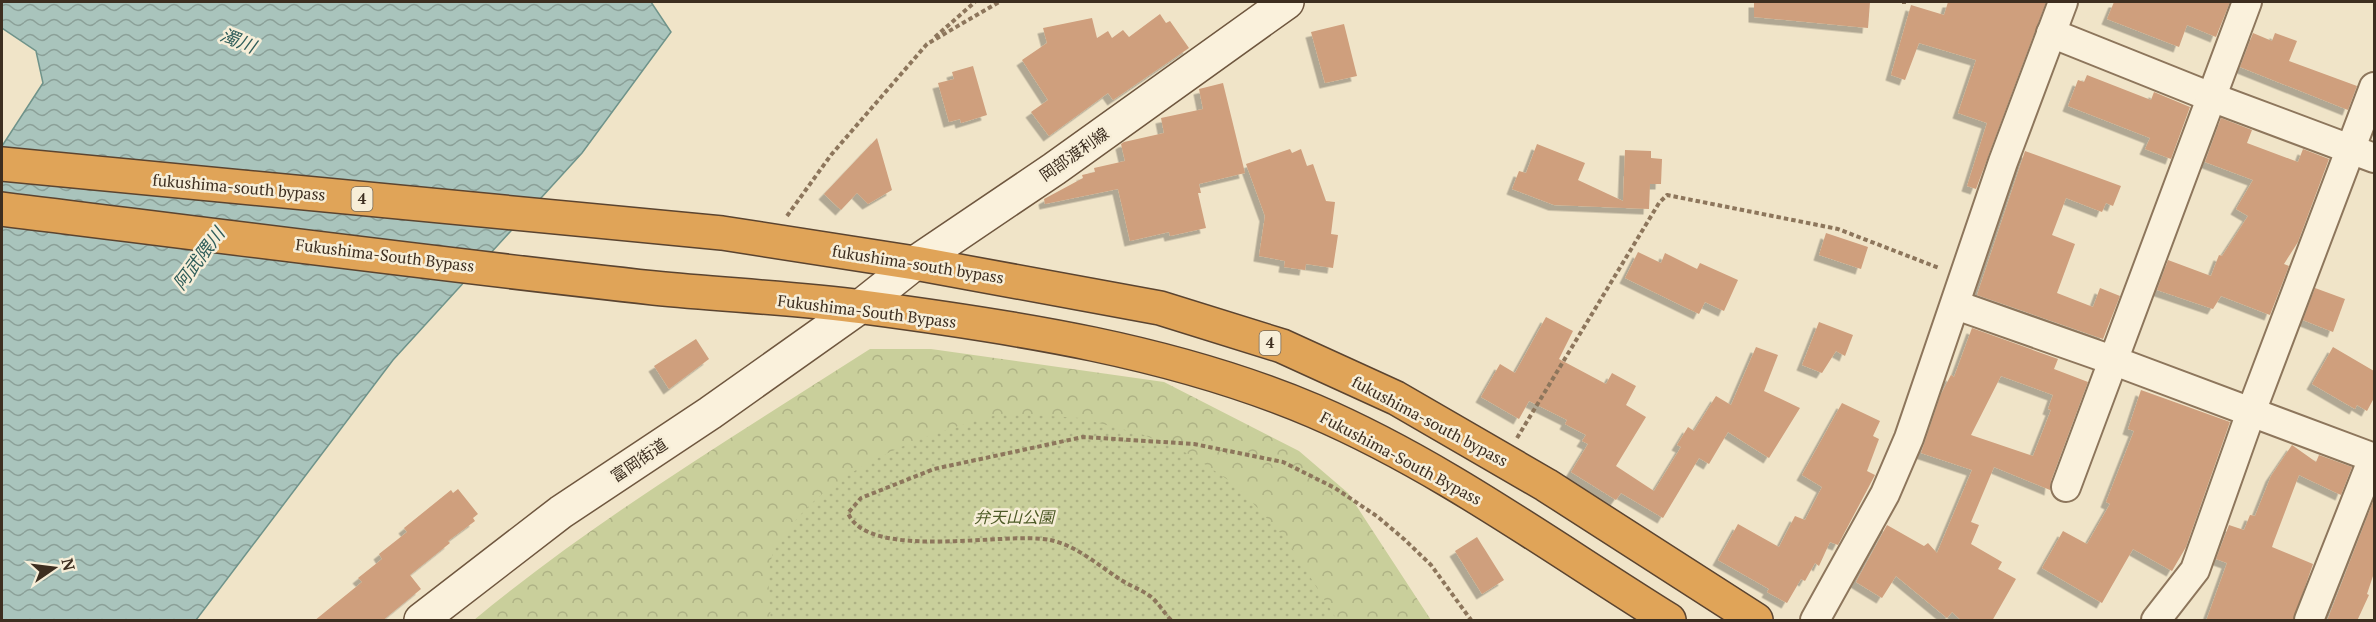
<svg xmlns="http://www.w3.org/2000/svg" width="2376" height="622" font-family="'PT Serif','Noto Sans JP',serif">
  <defs>
    <pattern id="forest-crowns" width="20" height="18" patternUnits="userSpaceOnUse" patternTransform="scale(1.5)"><rect width="20" height="18" fill="#c9cf9b"/><path d="M2 6a3 3 0 1 1 6 0M12 15a3 3 0 1 1 6 0" fill="none" stroke="#aeb285"/></pattern>
    <pattern id="park-dots" width="8" height="8" patternUnits="userSpaceOnUse" patternTransform="scale(1.5)"><rect width="8" height="8" fill="#c9cf9b"/><path d="M2 2h.1M6 6h.1" fill="none" stroke="#aeb285" stroke-width="1.8" stroke-linecap="round"/></pattern>
    <pattern id="water-waves" width="16" height="10" patternUnits="userSpaceOnUse" patternTransform="scale(1.5)"><rect width="16" height="10" fill="#a9c4bc"/><path d="M0 5q4-4 8 0t8 0" fill="none" stroke="#8ba098"/></pattern>
    <filter id="shadow"><feDropShadow dx="-5.5" dy="5.5" stdDeviation="0" flood-color="#0004"/></filter>
  </defs>
  <rect width="100%" height="100%" fill="#f0e4c8"/>
  <path fill="url(#forest-crowns)" d="M870,349H931L1164,382L1299,451L1348,493L1431,620H474C597,518 736,435 870,349Z"/>
  <path fill="url(#park-dots)" d="M1006,413L1080,418L1144,435L1191,455L1237,486L1287,540L1337,620H771C769,598 766,574 773,552C775,546 782,539 786,533C832,466 930,431 1006,413Z"/>
  <path fill="url(#water-waves)" stroke="#6f938a" stroke-width="1.5" d="M2,2H651L671,32L582,153L393,360L196,620H2V146L43,83L36,51L2,28Z"/>
  <g fill="#cf9f7d" fill-rule="evenodd" filter="url(#shadow)">
    <path d="M1754,2H1870L1868,28L1754,17Z"/>
    <path d="M1948,2H2046L1976,189L1967,186L1987,123L1958,113L1976,60L1919,43L1905,80L1891,75L1911,5L1944,15Z"/>
    <path d="M2114,2H2230L2216,37L2187,25L2179,47L2107,19Z"/>
    <path d="M1160,14L1166,23L1170,21L1189,48L1113,100L1108,93L1049,136L1031,112L1048,100L1022,60L1047,43L1043,28L1092,18L1097,38L1108,31L1112,38L1123,30L1129,37Z"/>
    <path d="M1344,24L1357,76L1325,83L1311,32Z"/>
    <path d="M2253,33L2272,41L2275,33L2297,41L2289,61L2357,86L2348,110L2240,67Z"/>
    <path d="M973,66L987,115L961,123L960,119L949,122L938,83L954,79L952,72Z"/>
    <path d="M2087,75L2151,100L2154,92L2190,107L2171,159L2145,149L2150,138L2068,106L2078,80L2084,82Z"/>
    <path d="M1223,83L1245,173L1199,184L1201,193H1198L1206,228L1170,236L1169,232L1130,241L1118,189L1045,204L1044,199L1083,178L1082,175L1095,172L1094,168L1125,161L1121,144L1124,142L1164,133L1161,118L1203,109L1199,89Z"/>
    <path d="M2221,118L2252,130L2247,143L2298,162L2303,149L2329,159L2298,242L2284,264L2289,266L2270,315L2221,296L2213,309L2157,290L2168,260L2211,276L2219,255L2222,256L2248,216L2236,209L2253,180L2205,162Z"/>
    <path d="M877,138L892,190L868,204L857,193L841,210L824,194Z"/>
    <path d="M1537,144L1585,163L1578,180L1623,201L1625,150L1651,151V158L1662,159L1661,184H1650L1649,209L1554,205L1512,189L1519,171L1526,173Z"/>
    <path d="M1290,149L1292,153L1301,149L1307,166L1313,164L1326,201L1335,202L1331,234L1338,235L1333,268L1306,264L1305,270L1284,267L1285,261L1259,256L1265,216L1246,164Z"/>
    <path d="M2025,151L2121,186L2113,206L2106,203L2102,212L2066,198L2052,235L2075,244L2057,293L2093,307L2100,288L2120,296L2103,339L1977,295Z"/>
    <path d="M1826,233L1868,247L1861,269L1819,255Z"/>
    <path d="M1638,252L1661,263L1665,253L1697,269L1700,263L1738,280L1724,311L1705,302L1699,314L1625,278Z"/>
    <path d="M2315,288L2345,299L2333,332L2303,320Z"/>
    <path d="M1546,317L1573,331L1559,359L1606,384L1612,373L1636,386L1626,405L1646,417L1616,466L1654,491L1681,447L1677,445L1688,427L1694,431L1716,396L1731,405L1756,347L1778,355L1764,391L1800,408L1769,458L1728,432L1709,464L1699,458L1663,518L1621,493L1616,500L1571,472L1588,444L1582,441L1586,435L1565,424L1567,420L1529,401L1519,419L1481,397L1500,364L1515,373Z"/>
    <path d="M1819,322L1853,335L1845,356L1836,351L1822,373L1802,365Z"/>
    <path d="M1972,328L2058,359L2054,369L2088,382L2051,481L2050,490L1994,467L1971,522L1979,525L1971,544L2002,562L1998,569L2016,579L1992,621H1962L1952,612L1947,618L1896,576L1882,598L1856,582L1887,525L1924,546L1928,543L1937,553L1972,470L1921,453L1941,394L1951,375L1954,377ZM2001,376L2053,395L2048,409L2051,410L2033,456L1971,435Z"/>
    <path d="M696,339L709,359L669,389L654,366Z"/>
    <path d="M2333,347L2374,371V398L2367,411L2357,405L2355,409L2312,384Z"/>
    <path d="M2141,390L2230,422L2186,547L2172,571L2133,549L2102,603L2042,568L2063,531L2087,544L2110,504L2106,502L2134,431L2128,429Z"/>
    <path d="M1842,403L1880,421L1873,436L1879,439L1867,471L1875,475L1838,545L1830,542L1819,566L1815,563L1805,581L1801,579L1787,603L1767,592L1769,589L1718,560L1738,524L1779,547L1795,516L1805,520L1822,487L1802,475Z"/>
    <path d="M2292,445L2316,462L2319,455L2352,467L2341,495L2299,475L2274,541L2272,547L2313,564L2293,621H2206L2227,563L2216,559L2229,525L2244,530L2250,515L2255,516L2271,476Z"/>
    <path d="M458,489L478,514L473,518L475,521L448,541L450,543L410,575L421,589L382,621H314L362,582L358,578L382,559L379,554L407,532L404,528L451,490L453,493Z"/>
    <path d="M2374,499V573L2367,594L2369,595L2357,621H2327Z"/>
    <path d="M1477,537L1504,580L1482,594L1455,551Z"/>
  </g>
  <g fill="none" stroke-linecap="round" stroke-linejoin="round">
    <g stroke="#8d765c" stroke-width="32">
      <g id="street">
        <path d="M2051,33L2211,97L2374,158"/>
        <path d="M1956,305L2112,360L2374,458"/>
        <path d="M2066,487L2247,2"/>
        <path d="M1815,620L1885,494L1909,438L2003,162L2063,2"/>
        <path d="M2156,620L2195,570L2251,412L2374,87"/>
        <path d="M2309,620L2373,458"/>
      </g>
    </g>
    <g stroke="#6f573f" stroke-width="36">
      <path id="secondary" d="M421,620L561,512L710,413L861,306L915,263L1054,169L1287,2"/>
    </g>
    <g stroke="#5b4430" stroke-width="36">
      <g id="highway">
        <path d="M2,164L722,233L915,263L1160,308L1282,346L1396,398L1546,485L1756,620"/>
        <path d="M2,209C219,236 436,264 654,288C724,295 794,298 863,307C1015,327 1173,351 1314,411C1440,465 1553,548 1669,620"/>
      </g>
    </g>
    <g stroke="#8d765c" stroke-width="4" stroke-dasharray="4.5 3" stroke-linecap="butt">
      <path d="M1904,4V2"/>
      <path d="M935,37L975,2"/>
      <path d="M787,216L831,155L927,44L999,2"/>
      <path d="M1517,438L1659,203L1667,195L1838,229L1939,268"/>
      <path d="M1171,620C1164,613 1158,602 1150,596C1140,589 1128,585 1118,578C1097,564 1075,545 1050,540C1006,531 868,562 848,513L861,498L934,469L1083,437L1194,444L1283,462L1335,488L1378,517L1405,540L1431,565L1471,620"/>
    </g>
    <use href="#street" stroke="#faf1dc" stroke-width="28"/>
    <use href="#secondary" stroke="#faf1dc" stroke-width="33"/>
    <use href="#highway" stroke="#e0a458" stroke-width="33"/>
  </g>
  <g text-anchor="middle" stroke-width="5" stroke-linejoin="round" paint-order="stroke">
    <g fill="#f7eed8" stroke="#756857" stroke-width="1.5">
      <rect x="351.5" y="187" width="21" height="24" rx="4.5"/>
      <rect x="1259.5" y="331" width="21" height="24" rx="4.5"/>
    </g>
    <g font-size="15" font-weight="bold" fill="#3d2e20">
      <text x="362" y="204">4</text>
      <text x="1270" y="348">4</text>
    </g>
    <g font-size="16" fill="#3d2e20" stroke="#f7eed8">
      <text transform="translate(1074 154) rotate(-35)" y="6">岡部渡利線</text>
      <text transform="translate(239 187) rotate(5)" y="6">fukushima-south bypass</text>
      <text transform="translate(385 255) rotate(7)" y="6">Fukushima-South Bypass</text>
      <text transform="translate(918 264) rotate(9)" y="6">fukushima-south bypass</text>
      <text transform="translate(867 311) rotate(7)" y="6">Fukushima-South Bypass</text>
      <text transform="translate(1430 421) rotate(28)" y="6">fukushima-south bypass</text>
      <text transform="translate(1401 458) rotate(28)" y="6">Fukushima-South Bypass</text>
      <text transform="translate(639 460) rotate(-34)" y="6">富岡街道</text>
    </g>
    <g font-size="16" font-style="italic" fill="#4d5a26" stroke="#f7eed8">
      <text x="1014" y="523">弁天山公園</text>
    </g>
    <g font-size="18" font-style="italic" fill="#2f5d5a" stroke="#f7eed8">
      <text transform="translate(238 41) rotate(22)" y="6">濁川</text>
      <text transform="translate(199 259) rotate(-53)" y="6">阿武隈川</text>
    </g>
  </g>
  <rect width="2376" height="622" fill="none" stroke="#3d2e20" stroke-width="6"/>
  <g transform="translate(54 568) rotate(76)" stroke="#f7eed8" stroke-width="4.5" paint-order="stroke">
  <path d="M0-4.5L10 22L0 15L-10 22Z" fill="#3d2e20"/>
  <text y="-9" font-size="16" font-weight="bold" text-anchor="middle" fill="#3d2e20">N</text>
  </g>
</svg>
